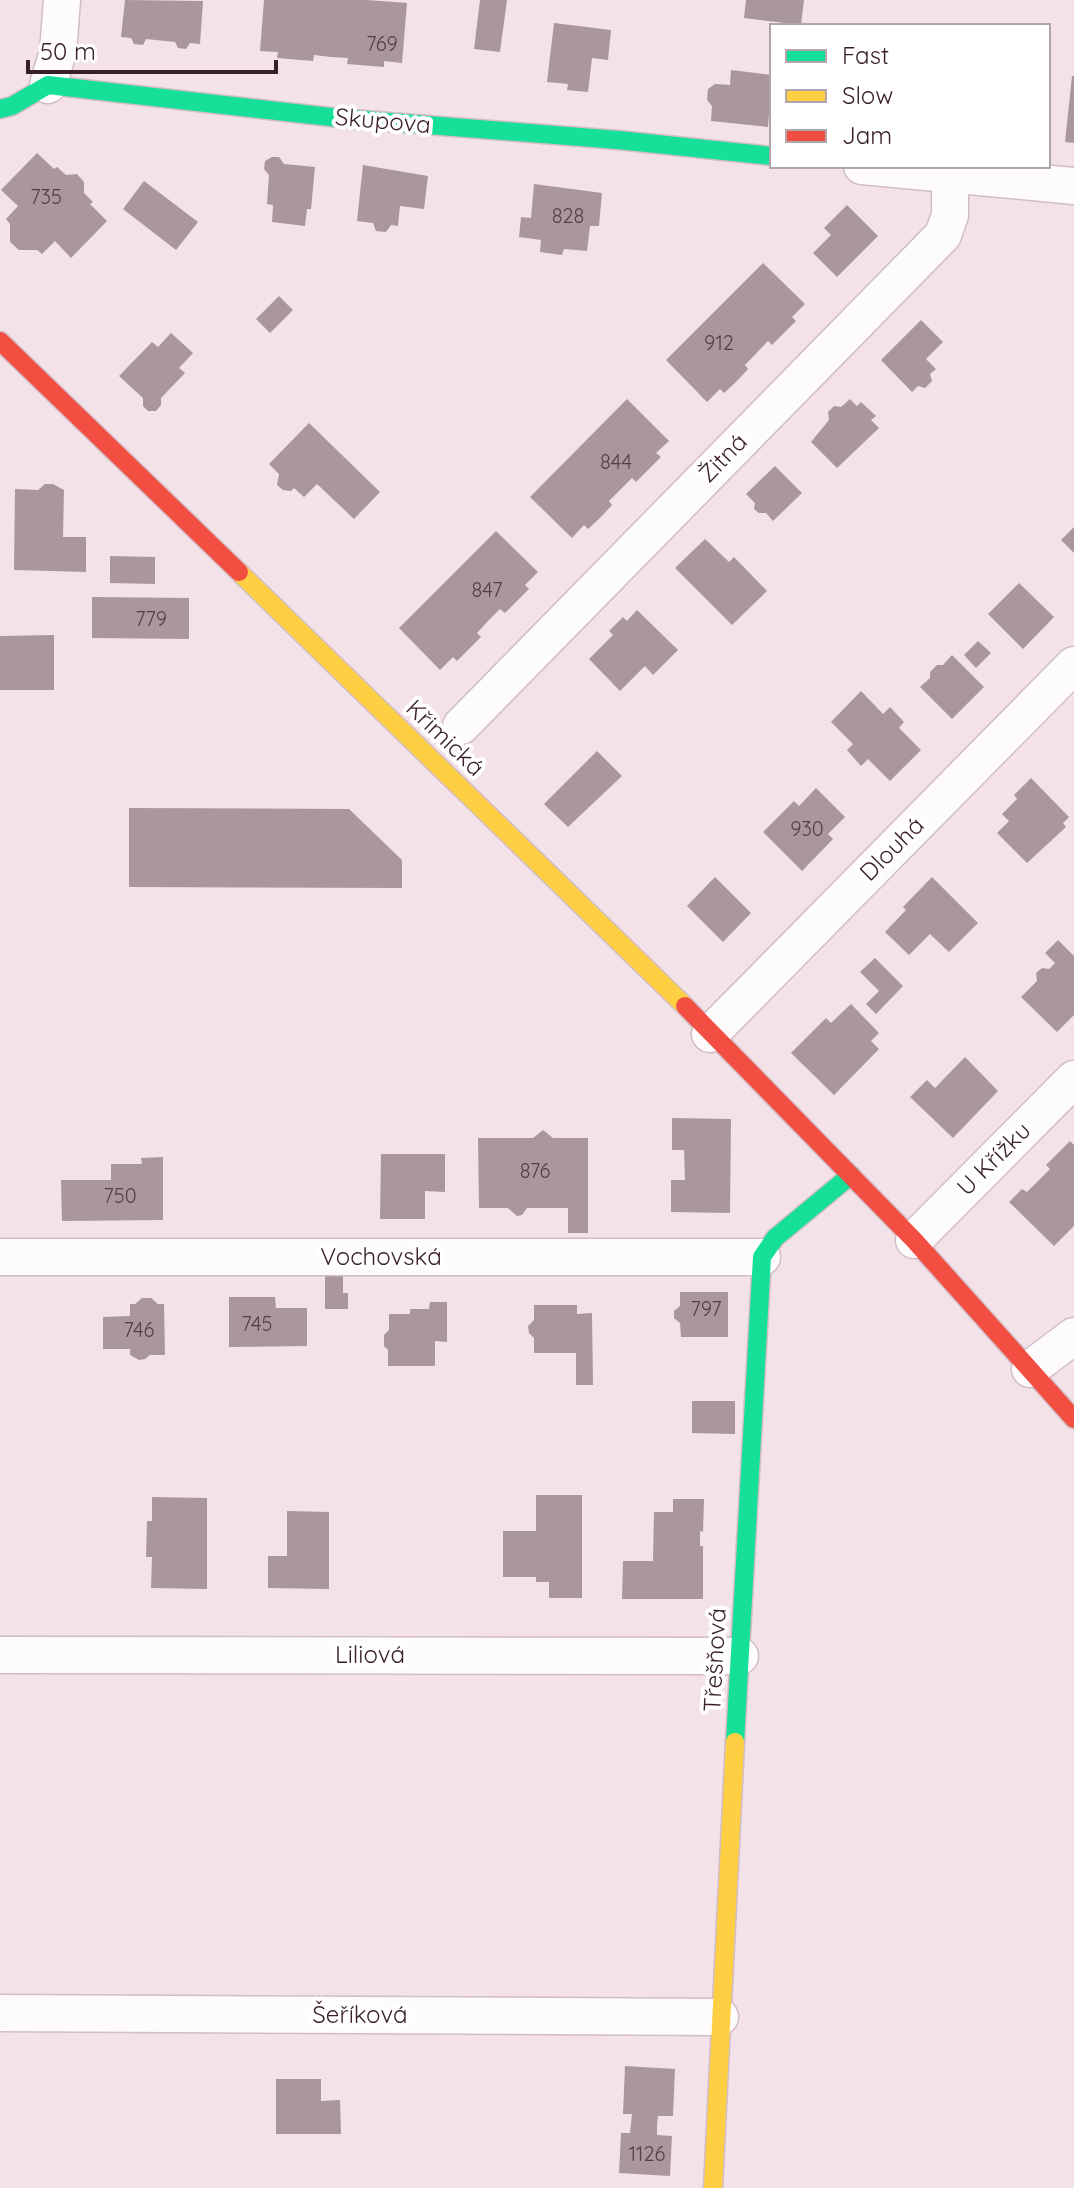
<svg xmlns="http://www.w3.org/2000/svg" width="1074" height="2188" font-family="Quicksand,sans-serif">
  <rect width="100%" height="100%" fill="#f3e2e8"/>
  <g fill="#aa979b">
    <path d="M125,0L203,1L200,44L190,43L186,49L178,48L175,42L146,39L143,45L134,44L131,38L121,37Z"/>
    <path d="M264,0H367L407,3L402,63L384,61V67L347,64L348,58L331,57L314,55L313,61L277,58L278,52L260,51Z"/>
    <path d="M480,0H507L500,52L474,49Z"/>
    <path d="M746,0H804L801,25L744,18Z"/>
    <path d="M554,23L611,30L608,60L592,58L588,92L567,90L568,84L547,82Z"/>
    <path d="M731,70L772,75L768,127L711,121L712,106L707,100L708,89L715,84L730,85Z"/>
    <path d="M1072,76H1074V143L1065,142Z"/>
    <path d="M37,153L54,169L57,167L66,175L77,174L84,182V193L93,202L90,204L107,221L71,258L55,241L42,254L37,250H19L10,242V224L6,219L18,206L1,190Z"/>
    <path d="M272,157H279L284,164L315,167L311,209H307L305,226L272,222L273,205L267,204L269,175L264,169L265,161Z"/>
    <path d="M363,165L428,176L424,209L400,206L398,226L391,225L386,232L376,231L373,223L357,221Z"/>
    <path d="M144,181L198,222L176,250L123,209Z"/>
    <path d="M534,184L602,193L599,226H590L587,251L564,249L562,255L540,252L541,240L519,237L521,217L531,218Z"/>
    <path d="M847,205L878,236L837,277L813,253L831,235L824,228Z"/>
    <path d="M763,263L805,304L792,317L796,321L772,345L768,341L745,365L748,369L737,381L724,393L720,389L707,402L666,360Z"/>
    <path d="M279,296L293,310L270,333L256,319Z"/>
    <path d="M921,320L943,342L926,359L936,369L930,374L932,381L925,388L918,386L912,392L881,360Z"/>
    <path d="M171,333L193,353L179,368L185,373L161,398V405L156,411H148L143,406V398L119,376L152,342L158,347Z"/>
    <path d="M627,399L669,441L656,453L661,457L636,482L632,478L609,501L612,505L601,517L588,529L584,525L572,538L530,497Z"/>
    <path d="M850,399L857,406L861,402L876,416L871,420L879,428L837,468L811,442L829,420L828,412L834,406L841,407Z"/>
    <path d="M309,423L380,492L354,519L317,484L304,497L294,488L291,491L283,490L277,485L279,474L269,464Z"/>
    <path d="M775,466L802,493L773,521L766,513H759L754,509L755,503L746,494Z"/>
    <path d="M45,484H53L64,490L63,537H86V572L14,570L15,489L38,490Z"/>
    <path d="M1074,527V553L1061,540Z"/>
    <path d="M496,531L538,572L525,585L529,589L505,613L500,609L488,621L477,633L481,637L457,661L453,657L440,670L399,628Z"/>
    <path d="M705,539L729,562L734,557L767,591L732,625L675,568Z"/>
    <path d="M110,556L155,557V584L110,583Z"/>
    <path d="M1019,583L1054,617L1023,649L988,614Z"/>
    <path d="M92,597L189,598V639L92,638Z"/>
    <path d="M637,610L678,650L653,675L645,666L620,691L589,659L613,635L609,631L623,617L627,621Z"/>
    <path d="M54,635V690H0V636Z"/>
    <path d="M978,641L991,653L976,668L964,655Z"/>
    <path d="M952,655L984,687L952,719L920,687L930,678V672L937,665H943Z"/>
    <path d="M861,691L883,714L890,707L904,722L899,728L921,750L890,781L868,759L861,766L847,750L853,744L831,722Z"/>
    <path d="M597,751L622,776L568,827L544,804Z"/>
    <path d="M1031,778L1069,817L1063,823L1066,827L1027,863L997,833L1009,821L1002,814L1017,799L1014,795Z"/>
    <path d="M816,788L845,817L828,834L833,839L802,871L763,832L794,801L799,806Z"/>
    <path d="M129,808L349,809L402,860V888L129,887Z"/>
    <path d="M715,877L751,913L723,942L687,906Z"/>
    <path d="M932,877L978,923L949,952L930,934L909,955L885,932L906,910L903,907Z"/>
    <path d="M1058,940L1074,956V1015L1057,1032L1021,997L1037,981L1036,973L1042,968L1049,969L1055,963L1045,953Z"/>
    <path d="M875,958L903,986L876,1014L866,1004L879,991L860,972Z"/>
    <path d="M851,1004L879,1033L871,1041L879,1049L834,1095L791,1053L826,1018L831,1023Z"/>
    <path d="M965,1057L998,1091L953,1138L910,1097L927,1080L935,1088Z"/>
    <path d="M672,1118L731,1119L730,1213L671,1212V1180H685L684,1150H672Z"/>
    <path d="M543,1130L553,1138H588V1233H568V1208H527L522,1215L517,1216L508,1208H479L478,1138H533Z"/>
    <path d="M1070,1141L1074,1145V1226L1054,1246L1009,1202L1022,1189L1027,1192L1050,1169L1046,1165Z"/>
    <path d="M381,1154H445V1192L425,1191V1219H380Z"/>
    <path d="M163,1157V1220L62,1221L61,1180H111V1164H142L141,1158Z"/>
    <path d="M325,1276H343V1293H348V1309H325Z"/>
    <path d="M680,1292H728V1337H681L680,1323L674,1318V1311L680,1306Z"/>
    <path d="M229,1297H275L276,1308H307V1346L229,1347Z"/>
    <path d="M142,1298H151L158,1304H164L165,1355H150L145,1359L139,1360L130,1355V1349H103V1317L130,1316V1304H135Z"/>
    <path d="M430,1302H447V1342L435,1341V1366H388V1350L384,1346V1335L389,1330V1314H410V1309H429Z"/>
    <path d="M534,1305H577V1314L592,1313L593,1385H576V1353H534V1338L529,1333L528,1326L534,1320Z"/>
    <path d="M692,1401H735V1434L692,1433Z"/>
    <path d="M536,1495H582V1598H549V1582H536V1577H503V1531H536Z"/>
    <path d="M152,1497L207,1498V1589L151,1588L152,1557H146L147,1521H152Z"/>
    <path d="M673,1499H704L703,1532L700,1531V1546H703V1599H622L623,1561H653L654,1512H673Z"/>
    <path d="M287,1511L329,1512V1589L268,1588V1556H287Z"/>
    <path d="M625,2066L675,2069L673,2116H658L657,2125V2135L672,2136L670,2176L619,2173L621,2133H630L632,2114H623Z"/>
    <path d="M276,2079H321V2101L340,2100L341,2134H276Z"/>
  </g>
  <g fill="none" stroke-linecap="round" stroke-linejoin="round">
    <g stroke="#d2bdc6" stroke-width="39">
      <g id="street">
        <path d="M48,85L58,52L62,0"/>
        <path d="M862,166L1074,186"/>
        <path d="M461,726L943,235L950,215V175"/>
        <path d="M710,1034L1074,665"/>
        <path d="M914,1240L1074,1079"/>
        <path d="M0,1257H762"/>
        <path d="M1030,1369L1074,1336"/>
        <path d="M0,1655L740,1656"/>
        <path d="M0,2013L720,2017"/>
      </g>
    </g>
    <g stroke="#d2bdc6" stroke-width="21">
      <g id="fast">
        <path d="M0,109L12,106L48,85L339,118L618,140L772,156"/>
        <path d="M735,1742L762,1257L775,1238L851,1175"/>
      </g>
    </g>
    <g stroke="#d2bdc6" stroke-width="21">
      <g id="slow">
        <path d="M239,572L685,1006"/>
        <path d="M713,2188L735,1742"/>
      </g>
    </g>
    <g stroke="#d2bdc6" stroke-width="21">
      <g id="jam">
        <path d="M0,341L239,572"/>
        <path d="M685,1006L914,1240L1074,1419"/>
      </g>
    </g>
    <use href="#street" stroke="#fdfbfc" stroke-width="36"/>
    <use href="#fast" stroke="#16e098" stroke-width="18"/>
    <use href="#slow" stroke="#ffcf43" stroke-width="18"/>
    <use href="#jam" stroke="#f24e42" stroke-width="18"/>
  </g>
  <g text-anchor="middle" stroke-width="8" stroke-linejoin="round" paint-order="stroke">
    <g font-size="20" fill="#553d46">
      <text x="382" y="51">769</text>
      <text x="46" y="204">735</text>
      <text x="568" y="223">828</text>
      <text x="719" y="350">912</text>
      <text x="616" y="469">844</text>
      <text x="487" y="597">847</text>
      <text x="151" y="626">779</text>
      <text x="807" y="836">930</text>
      <text x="535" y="1178">876</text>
      <text x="120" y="1203">750</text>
      <text x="706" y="1316">797</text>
      <text x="257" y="1331">745</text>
      <text x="139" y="1337">746</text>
      <text x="647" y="2161">1126</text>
    </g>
    <g font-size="24" fill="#391f2a" stroke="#fff">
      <text transform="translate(383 121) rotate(5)" y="8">Skupova</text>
      <text transform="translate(723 458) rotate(-46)" y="8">Žitná</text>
      <text transform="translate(445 738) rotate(44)" y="8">Křimická</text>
      <text transform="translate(892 849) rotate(-45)" y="8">Dlouhá</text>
      <text transform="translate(994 1159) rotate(-45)" y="8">U Křížku</text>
      <text x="381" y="1265">Vochovská</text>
      <text x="370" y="1663">Liliová</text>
      <text transform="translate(715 1660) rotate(-87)" y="8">Třešňová</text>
      <text x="360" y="2023">Šeříková</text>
    </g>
  </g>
  <rect x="770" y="24" width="280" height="144" fill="#ffffff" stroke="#b0a5aa" stroke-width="2"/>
  <rect x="786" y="50" width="40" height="12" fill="#16e098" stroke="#b0a5aa" stroke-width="2"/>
  <text x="842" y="64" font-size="24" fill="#391f2a">Fast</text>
  <rect x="786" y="90" width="40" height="12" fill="#ffcf43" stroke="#b0a5aa" stroke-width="2"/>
  <text x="842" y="104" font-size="24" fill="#391f2a">Slow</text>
  <rect x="786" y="130" width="40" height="12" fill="#f24e42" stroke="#b0a5aa" stroke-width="2"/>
  <text x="842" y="144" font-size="24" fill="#391f2a">Jam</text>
  <path d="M28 60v12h248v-12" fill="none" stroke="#391f2a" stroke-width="4"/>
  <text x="40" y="60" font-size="24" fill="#391f2a" stroke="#ffffff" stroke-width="6" paint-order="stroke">50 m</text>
</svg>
